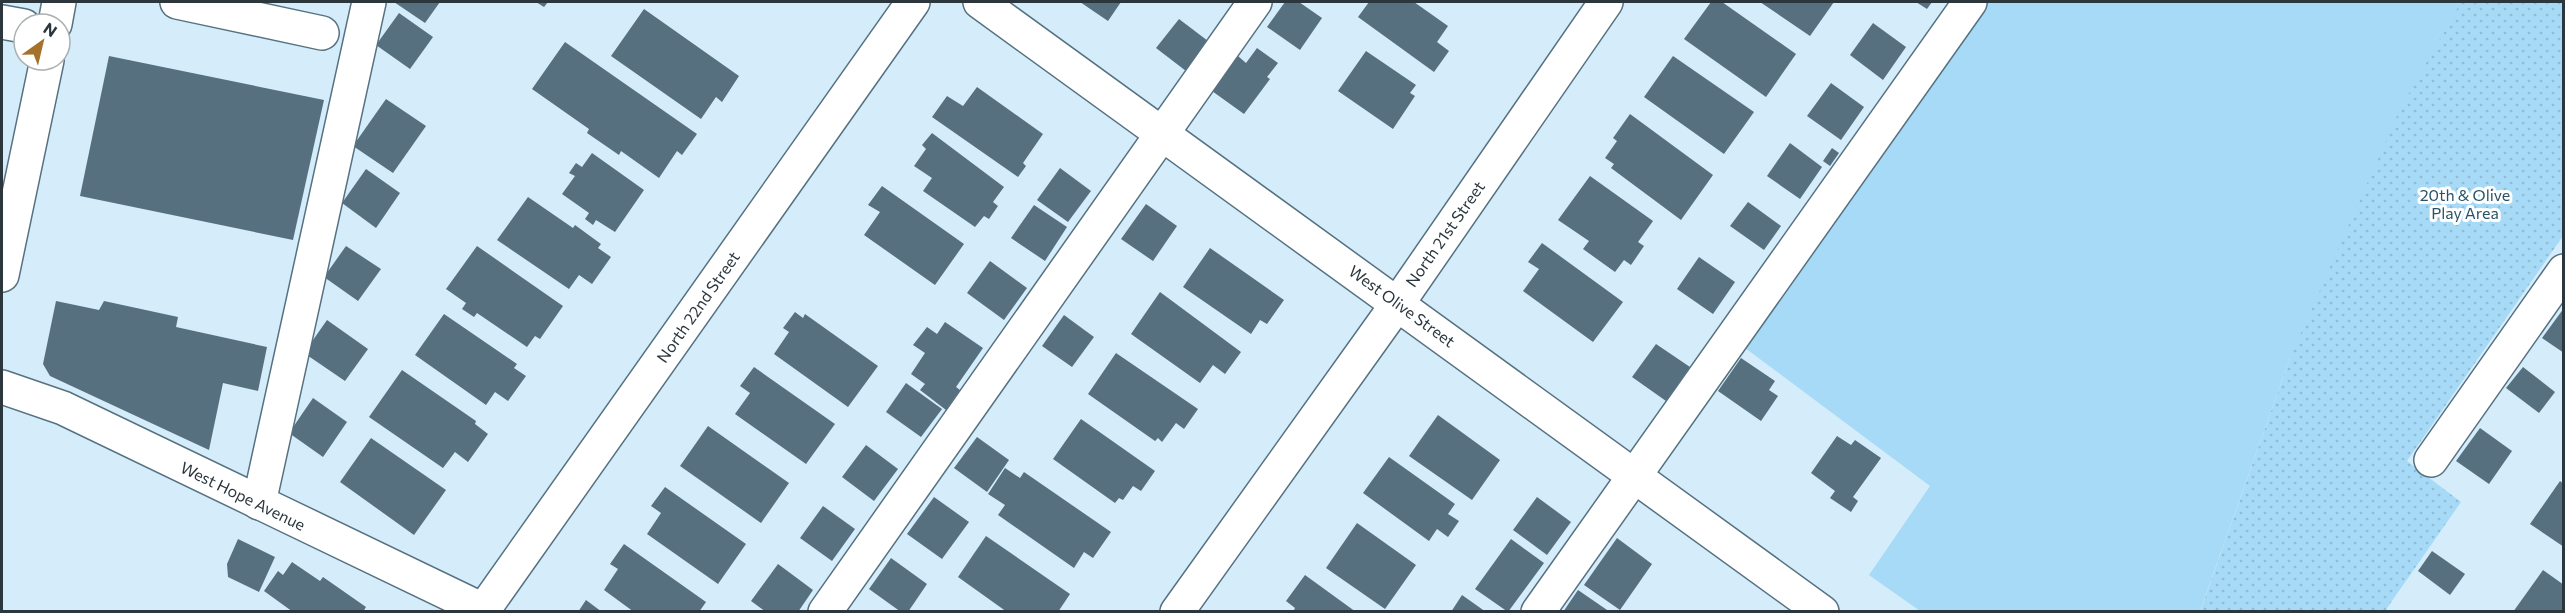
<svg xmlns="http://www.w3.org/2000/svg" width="2565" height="613" font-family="Commissioner,sans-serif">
  <defs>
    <pattern id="park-dots" width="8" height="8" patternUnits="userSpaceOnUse" patternTransform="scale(1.5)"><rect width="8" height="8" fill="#a7daf6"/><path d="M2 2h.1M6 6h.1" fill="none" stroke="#90bcd4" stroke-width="1.8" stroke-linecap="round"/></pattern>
  </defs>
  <rect width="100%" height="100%" fill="#d5edfb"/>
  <path fill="#a7daf6" d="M1984,2H2563L2290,358L2200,611H1920L1869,575L1930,486L1741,345Z"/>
  <path fill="url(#park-dots)" d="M2461,2H2563V236L2407,461L2461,502L2385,611L2200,612L2290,358L2400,109Z"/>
  <g fill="#56707f">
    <path d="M394,2H440L425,23Z"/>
    <path d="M536,2H548L544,7Z"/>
    <path d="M1080,2H1121L1108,21Z"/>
    <path d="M1285,2H1299L1322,18L1300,50L1267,27Z"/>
    <path d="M1369,2H1414L1448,26L1437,42L1449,51L1434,72L1358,17Z"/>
    <path d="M1711,2H1722L1796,54L1766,97L1684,39Z"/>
    <path d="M1760,2H1834L1810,36Z"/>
    <path d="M1916,2H1932L1927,9Z"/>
    <path d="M644,9L739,76L722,102L716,97L701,119L611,56Z"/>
    <path d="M399,13L433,37L410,69L376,45Z"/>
    <path d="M1179,19L1208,41L1186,71L1156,48Z"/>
    <path d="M1873,23L1906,47L1883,80L1850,55Z"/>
    <path d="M565,42L697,134L682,155L677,151L659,178L621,151L619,155L587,133L589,129L532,89Z"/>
    <path d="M1257,48L1278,63L1267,77L1270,79L1244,114L1212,91L1238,56L1246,63Z"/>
    <path d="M1366,51L1416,85L1410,93L1415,96L1393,129L1338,91Z"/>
    <path d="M109,56L324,100L293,240L80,196Z"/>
    <path d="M1673,56L1754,112L1724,154L1644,97Z"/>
    <path d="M1831,83L1864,107L1841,140L1807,116Z"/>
    <path d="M977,87L1043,134L1023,163L1026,166L1018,177L932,117L947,96L963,106Z"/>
    <path d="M386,99L426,126L393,173L353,146Z"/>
    <path d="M1630,114L1713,175L1681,220L1611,168L1614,164L1605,158L1617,141L1613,138Z"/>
    <path d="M932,133L1004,187L993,202L998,206L989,219L984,216L975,227L923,191L932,178L914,166L926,149L922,145Z"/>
    <path d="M1790,143L1822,167L1800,199L1767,176Z"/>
    <path d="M1832,148L1839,153L1830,166L1823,161Z"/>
    <path d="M592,153L644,190L615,232L596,220L593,225L585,219L589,213L562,194L575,176L569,173L576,163L582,167Z"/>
    <path d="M1060,168L1091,191L1068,222L1037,200Z"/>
    <path d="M366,169L400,193L376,228L342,203Z"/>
    <path d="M1590,176L1653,221L1638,242L1644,246L1631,265L1624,260L1615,272L1583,249L1589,241L1558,220Z"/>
    <path d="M882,186L964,244L935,285L864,235L880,212L868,205Z"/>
    <path d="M528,197L573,228L575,225L601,244L598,248L611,257L592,284L579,275L569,289L497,240Z"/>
    <path d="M1748,202L1781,226L1764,250L1730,226Z"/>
    <path d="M1146,204L1177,226L1153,261L1121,239Z"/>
    <path d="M1034,205L1067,227L1045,261L1011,238Z"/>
    <path d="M1542,243L1623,302L1593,342L1523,291L1539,269L1528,262Z"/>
    <path d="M346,246L381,269L358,301L324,277Z"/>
    <path d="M477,246L563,306L540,339L535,336L527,347L477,313L474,317L462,309L466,303L446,289Z"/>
    <path d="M1210,248L1284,300L1267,324L1260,320L1251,334L1183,287Z"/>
    <path d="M1699,257L1735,282L1713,314L1677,289Z"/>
    <path d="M990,261L1027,288L1004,320L967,293Z"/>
    <path d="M1160,292L1241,352L1225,374L1213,365L1200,383L1131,334Z"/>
    <path d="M56,301L99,310L104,301L178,317L176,327L267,347L258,391L223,383L209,450L50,376L43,364Z"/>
    <path d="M2564,308V353L2542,338Z"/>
    <path d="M795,312L803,318L805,314L878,366L848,407L774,354L789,332L783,328Z"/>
    <path d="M444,314L517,364L514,368L526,376L508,401L495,392L486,405L415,355Z"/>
    <path d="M1064,315L1094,337L1072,367L1042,346Z"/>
    <path d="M327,320L368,349L345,381L304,353Z"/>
    <path d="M945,322L983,348L956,387L960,390L946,410L920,390L925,384L911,374L925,353L913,345L927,327L937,334Z"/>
    <path d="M1656,344L1690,367L1666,401L1632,377Z"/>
    <path d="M1116,353L1198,409L1184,429L1176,423L1162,442L1158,438L1155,441L1088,394Z"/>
    <path d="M1741,358L1775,381L1769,390L1778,396L1761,421L1718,391Z"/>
    <path d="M754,367L835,424L806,464L735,414L750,393L740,386Z"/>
    <path d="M2523,367L2555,392L2539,413L2506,388Z"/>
    <path d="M402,370L476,421L475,424L488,434L468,462L455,452L443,468L369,417Z"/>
    <path d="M906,383L942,409L921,437L886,412Z"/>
    <path d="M313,398L347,422L323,457L289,433Z"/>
    <path d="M1438,415L1500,460L1472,500L1409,456Z"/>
    <path d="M1081,419L1155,471L1141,491L1133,486L1123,500L1119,498L1115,503L1053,459Z"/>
    <path d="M708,426L789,483L761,523L680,466Z"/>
    <path d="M2480,428L2512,451L2489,484L2456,461Z"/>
    <path d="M1837,436L1851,445L1855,440L1881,458L1853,497L1858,501L1851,512L1830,498L1835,491L1811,473Z"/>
    <path d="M977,437L1009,460L987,492L954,468Z"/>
    <path d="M371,438L446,490L414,535L340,482Z"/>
    <path d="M866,445L898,469L874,501L842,477Z"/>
    <path d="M1389,457L1455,504L1448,514L1459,521L1448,537L1437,529L1429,541L1363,493Z"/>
    <path d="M1005,468L1020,478L1024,472L1111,532L1093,558L1084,552L1074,568L998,515L1005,505L988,494Z"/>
    <path d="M2560,481L2564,484V547L2530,524Z"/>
    <path d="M665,487L746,544L718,584L647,534L661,513L651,506Z"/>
    <path d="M934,497L969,522L942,559L907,534Z"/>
    <path d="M1537,497L1571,522L1547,555L1513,530Z"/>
    <path d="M823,506L855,529L832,561L800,538Z"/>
    <path d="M1357,523L1416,565L1385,609L1326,568Z"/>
    <path d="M986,536L1070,594L1058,612H1007L958,577Z"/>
    <path d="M1617,538L1652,564L1620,610L1584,585Z"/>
    <path d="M238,539L275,557L259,592L228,577L227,564Z"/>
    <path d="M1511,539L1544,563L1508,612L1475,589Z"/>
    <path d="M624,544L706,602L699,612H634L604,590L618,569L610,564Z"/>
    <path d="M2432,551L2465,574L2450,595L2418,571Z"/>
    <path d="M891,558L927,584L908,612H901L869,589Z"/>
    <path d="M292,562L320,581L323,577L366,607L363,612H293L264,591L278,571L283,575Z"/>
    <path d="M778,564L813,590L798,612H766L751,601Z"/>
    <path d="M2543,570L2564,585V612H2513Z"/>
    <path d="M1305,575L1356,612H1293L1295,608L1286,601Z"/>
    <path d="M1578,590L1610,612H1563Z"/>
    <path d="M1462,595L1486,612H1451Z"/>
    <path d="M586,600L602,612H578Z"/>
  </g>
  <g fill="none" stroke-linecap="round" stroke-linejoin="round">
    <g stroke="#567180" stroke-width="36">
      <g id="minor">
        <path d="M177,2L322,33"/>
        <path d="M980,2L1822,612"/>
        <path d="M2,22L24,26"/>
        <path d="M2,387L63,408L483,610"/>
        <path d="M2431,460L2564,271"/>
        <path d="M259,503L369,2"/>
        <path d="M482,612L913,2"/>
        <path d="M825,612L1255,2"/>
        <path d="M1177,612L1398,303L1606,2"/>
        <path d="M1538,612L1970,2"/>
      </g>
    </g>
    <g stroke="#567180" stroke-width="36">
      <g id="major">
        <path d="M55,24L59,2"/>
        <path d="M2,275L47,60"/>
      </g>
    </g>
    <use href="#minor" stroke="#fff" stroke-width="33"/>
    <use href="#major" stroke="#fff" stroke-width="33"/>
  </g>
  <g text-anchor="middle" stroke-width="6" stroke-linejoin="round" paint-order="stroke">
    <g font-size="16" fill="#295369" stroke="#fff">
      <text x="2465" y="201">20th &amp; Olive<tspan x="2465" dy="18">Play Area</tspan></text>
    </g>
    <g font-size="16" fill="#2b373d" stroke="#fff">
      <text transform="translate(1445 234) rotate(-55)" y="6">North 21st Street</text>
      <text transform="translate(1402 306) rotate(36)" y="6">West Olive Street</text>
      <text transform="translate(698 307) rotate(-55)" y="6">North 22nd Street</text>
      <text transform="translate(243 496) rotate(26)" y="6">West Hope Avenue</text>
    </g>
  </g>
  <rect width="2565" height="613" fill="none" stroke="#2b373d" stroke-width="6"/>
  <g transform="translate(42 42) rotate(34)"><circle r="28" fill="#ffffff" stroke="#aaafb1" stroke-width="1.5"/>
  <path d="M0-4.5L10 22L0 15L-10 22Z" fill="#a6712a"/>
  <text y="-9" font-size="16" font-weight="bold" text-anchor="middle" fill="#2b373d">N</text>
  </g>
</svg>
